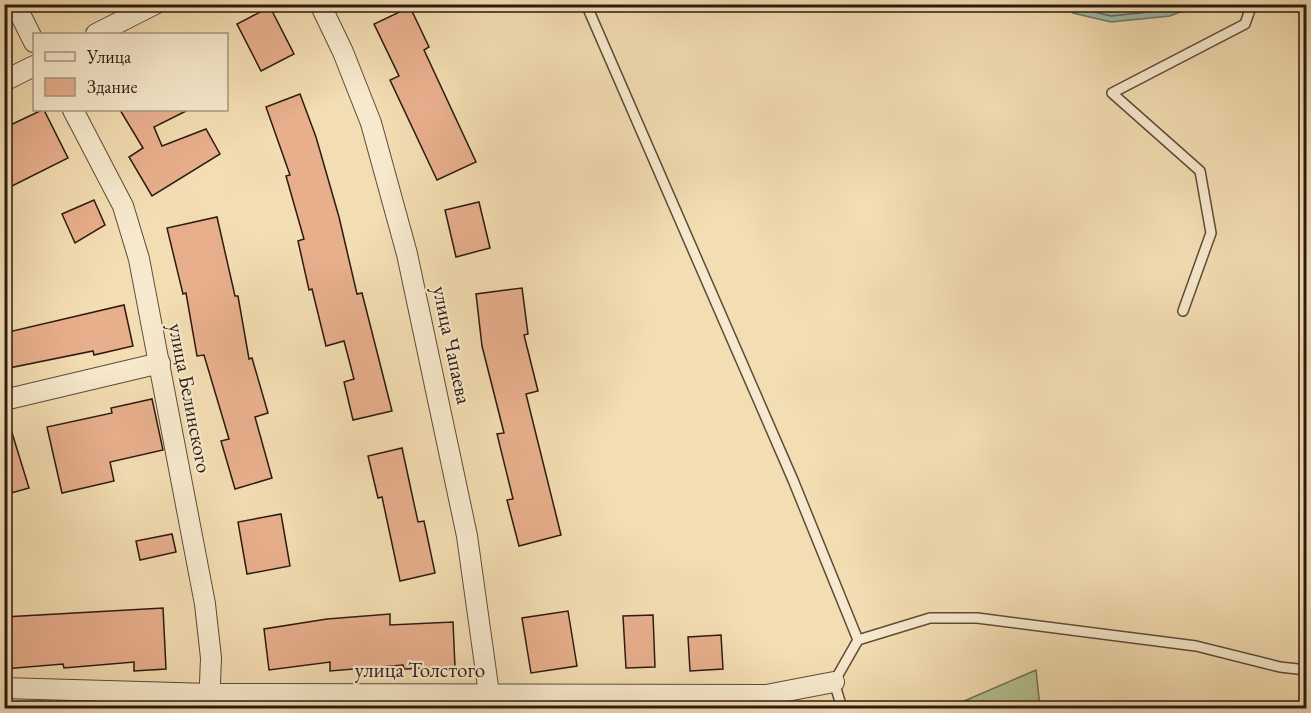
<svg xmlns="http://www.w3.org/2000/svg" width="1311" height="713" font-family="'EB Garamond',serif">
  <rect width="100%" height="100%" fill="#f3ddb2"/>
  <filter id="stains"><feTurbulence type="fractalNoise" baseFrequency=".00333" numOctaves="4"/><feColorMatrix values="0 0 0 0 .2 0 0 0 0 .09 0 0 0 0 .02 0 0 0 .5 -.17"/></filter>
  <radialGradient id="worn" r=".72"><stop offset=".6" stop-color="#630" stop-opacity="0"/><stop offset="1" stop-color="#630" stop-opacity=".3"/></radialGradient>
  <path fill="#b5c290" stroke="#706e50" stroke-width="1.5" d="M1036,670L1040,708H948Z"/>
  <path fill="#9cbca8" stroke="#6f7b6c" stroke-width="1.5" d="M1069,5H1198L1170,16L1111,22L1073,13Z"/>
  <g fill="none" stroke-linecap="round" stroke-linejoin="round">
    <path stroke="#646b5c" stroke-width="1.5" d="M1076,4L1078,8L1111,16L1168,10L1182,4"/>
  </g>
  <g fill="#e8af8d" stroke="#2c1a11" stroke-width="1.5">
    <path d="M270,7L294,54L261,71L237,24Z"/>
    <path d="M410,7L429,47L424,50L476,162L437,180L390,80L399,76L374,24Z"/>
    <path d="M300,94L316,137L339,217L357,294L362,293L392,411L353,420L344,382L354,379L344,341L326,346L312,289L309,290L298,241L304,239L286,176L290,175L266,107Z"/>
    <path d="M42,110H44L68,158L4,190V128Z"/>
    <path d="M120,110H188L154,127L162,146L206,129L220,154L152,196L129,157L143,148Z"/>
    <path d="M94,200L105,225L75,243L62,214Z"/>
    <path d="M479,202L490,248L456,257L445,210Z"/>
    <path d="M217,217L235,296H238L249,359L252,358L268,413L255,417L272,478L235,489L221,441L229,439L204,355L197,356L186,293L183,294L167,228Z"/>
    <path d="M522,288L528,334L524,335L538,391L526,394L561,535L519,546L507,500L513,499L497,434L504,433L482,346L476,294Z"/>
    <path d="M124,305L133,346L94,355L93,351L4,369V333Z"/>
    <path d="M152,399L163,450L110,462L114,481L62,493L47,427L112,413L111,408Z"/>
    <path d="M9,423L29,488L4,495V424Z"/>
    <path d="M402,448L418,522L424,521L435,573L400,581L382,497L378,498L368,456Z"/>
    <path d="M281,514L290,566L247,574L238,522Z"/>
    <path d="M172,534L176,552L140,560L136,541Z"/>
    <path d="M163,608L166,669L134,671V662L64,668L63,664L4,669V617Z"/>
    <path d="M568,611L577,666L531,673L522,618Z"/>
    <path d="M390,614V625L453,622L455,667L404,669L403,665L330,671V662L269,670L264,629L327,619Z"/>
    <path d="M653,615L655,667L626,668L623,616Z"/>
    <path d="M721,635L723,669L690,671L688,637Z"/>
  </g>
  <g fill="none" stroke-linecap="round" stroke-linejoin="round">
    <g stroke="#5e4b39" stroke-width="12">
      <g id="service">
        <path d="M586,4L793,480L858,640L834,682L842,708"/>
        <path d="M1183,311L1211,233L1200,171L1112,93L1245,24L1252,4"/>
        <path d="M858,640L930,618H977L1196,646L1280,667L1306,670"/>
      </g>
    </g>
    <g stroke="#5e4b39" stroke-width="22">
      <g id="minor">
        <path d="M15,4L34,42"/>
        <path d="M320,4L343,52L371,123L407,254L467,536L491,708"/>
        <path d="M96,34L155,4"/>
        <path d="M4,81L34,66"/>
        <path d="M73,110L123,206L139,259L205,604L211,658L209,708"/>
        <path d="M4,400L160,363"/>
        <path d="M4,688L210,694L766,695L834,682"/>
      </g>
    </g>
    <use href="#service" stroke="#f7e9cd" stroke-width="9"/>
    <use href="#minor" stroke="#f7e9cd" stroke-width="20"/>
  </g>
  <g text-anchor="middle" stroke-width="4.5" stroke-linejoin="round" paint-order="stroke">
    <g font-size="21" fill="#2c1a11" stroke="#f7e9cd">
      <text transform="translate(452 345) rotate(78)" y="7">улица Чапаева</text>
      <text transform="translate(190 398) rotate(79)" y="7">улица Белинского</text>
      <text x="420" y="677">улица Толстого</text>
    </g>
  </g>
  <rect width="1311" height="713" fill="none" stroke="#f3ddb2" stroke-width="24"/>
  <rect x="6" y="6" width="1299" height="701" fill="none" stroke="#2c1a11" stroke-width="3"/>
  <rect x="12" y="12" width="1287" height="689" fill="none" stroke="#2c1a11" stroke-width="1.5"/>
  <rect x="33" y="33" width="195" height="78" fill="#f7e9cd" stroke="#a69682" stroke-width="1.5"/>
  <rect x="45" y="52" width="30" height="9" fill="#f7e9cd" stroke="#a69682" stroke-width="1.5"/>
  <text x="87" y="63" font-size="18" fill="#2c1a11">Улица</text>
  <rect x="45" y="78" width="30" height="18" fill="#e8af8d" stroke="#a69682" stroke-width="1.5"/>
  <text x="87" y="93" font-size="18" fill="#2c1a11">Здание</text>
  <rect width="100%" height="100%" filter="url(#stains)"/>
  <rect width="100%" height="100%" fill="url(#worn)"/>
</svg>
